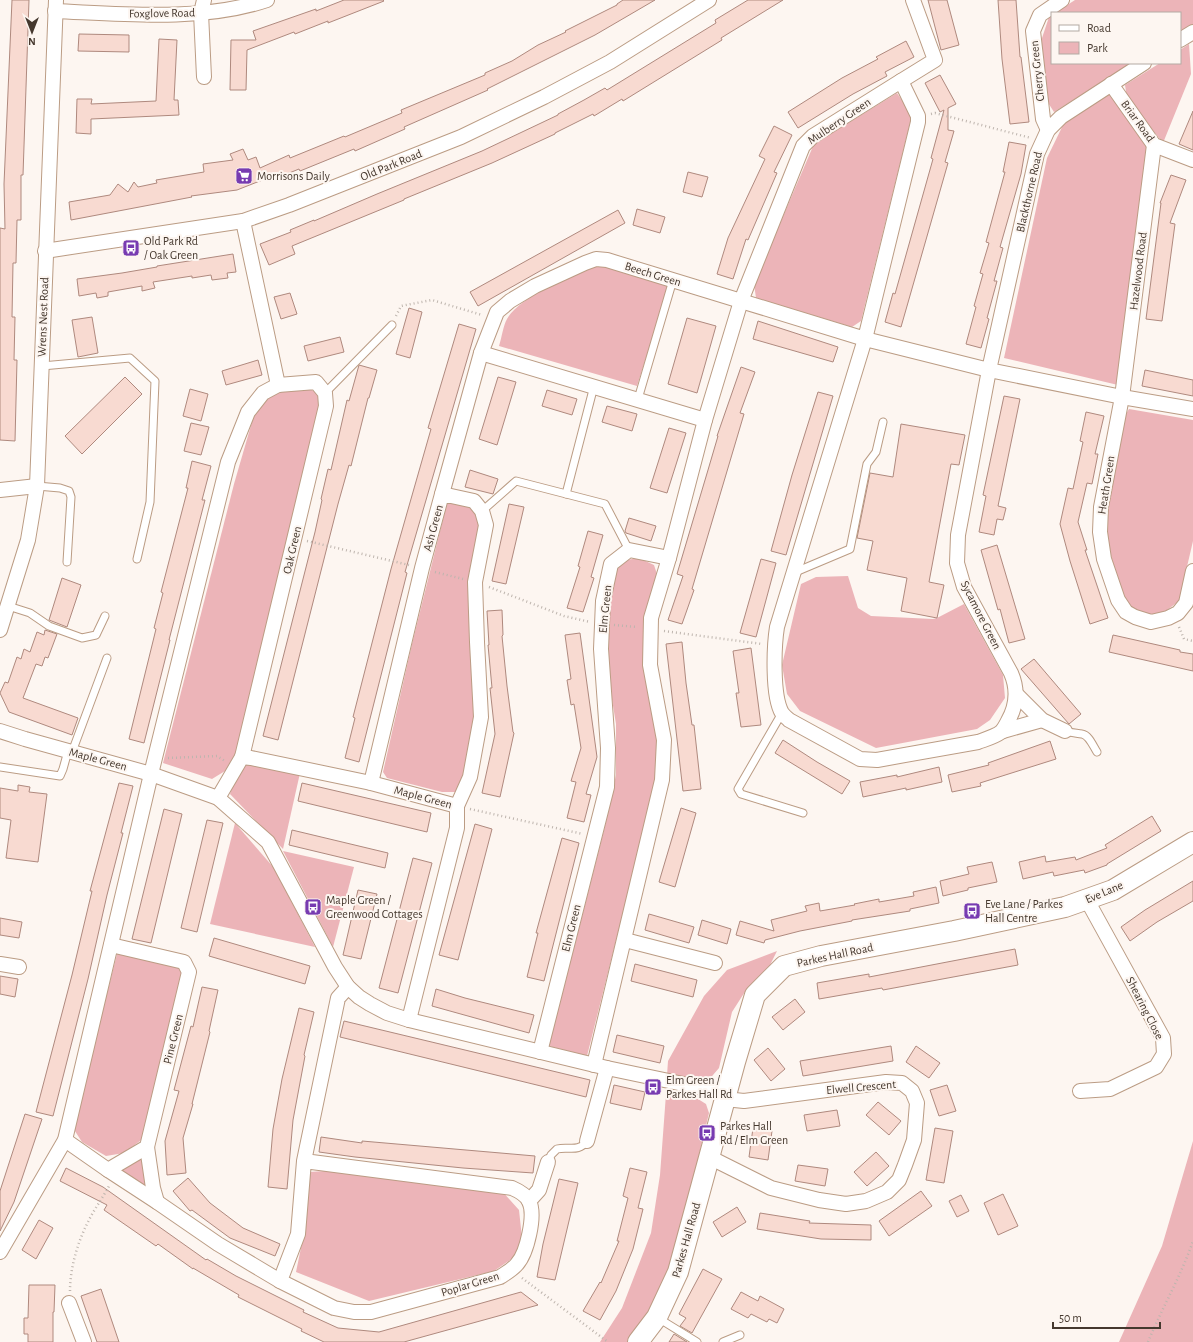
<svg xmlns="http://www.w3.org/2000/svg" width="1193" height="1342" font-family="'Alegreya Sans',sans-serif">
  <rect width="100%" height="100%" fill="#fdf6f1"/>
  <g fill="#ecb4b8">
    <path d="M1075,0H1193V24L1180,32V13H1055Z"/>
    <path d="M1052,15V63H1132L1054,112L1045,98L1041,41L1049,17Z"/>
    <path d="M1189,44L1191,74L1163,143L1127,98L1125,85L1160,63H1180V50Z"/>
    <path d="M897,93L912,115L861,321L852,327L756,298L754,284L814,144Z"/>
    <path d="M1111,93L1147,147L1118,385L1004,358L1047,158L1064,123Z"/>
    <path d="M596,263L669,286L637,386L499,346C502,337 503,326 507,319C519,297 573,275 596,263Z"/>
    <path d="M305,387L316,392L321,402L240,746L225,771L212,779L163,763L234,484L254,415L275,391Z"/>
    <path d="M1129,409L1193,420V541L1179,601L1167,610L1152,616L1133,611L1122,594L1106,538V508L1121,422Z"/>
    <path d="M448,499L469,504L480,523L468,587L474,717L467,771L456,792H442L387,778L383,772L412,644Z"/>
    <path d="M639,558L654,565L657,574L644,620L658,731L657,777L587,1056L549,1046L604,830L616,775V724L609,681L605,626L617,567L626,560Z"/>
    <path d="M848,576L858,608L871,616L933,619L937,618L964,604L1003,675L1005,698L990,720L977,729L876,748L800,711L787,694L782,665L801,584L816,577Z"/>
    <path d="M248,761L300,773L283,849L230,794L235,777Z"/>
    <path d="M235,823L274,868L315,947L210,924Z"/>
    <path d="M283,851L354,867L333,947Z"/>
    <path d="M777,951L770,965L748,987L732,1012L719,1068L707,1082L667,1075L668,1061L704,996L727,970Z"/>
    <path d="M126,953L178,964L184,971L144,1138L124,1153L106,1156L82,1142L73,1128L117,954Z"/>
    <path d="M666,1094L698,1099L706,1104L709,1113L688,1201L668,1273L643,1323L629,1342H600L622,1308L651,1233L660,1175Z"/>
    <path d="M1193,1141V1342H1119L1162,1246Z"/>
    <path d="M142,1157L148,1192L117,1169Z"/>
    <path d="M325,1171L501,1190L519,1210L522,1238L516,1256L494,1271L369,1301L296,1272L303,1238L309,1172Z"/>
  </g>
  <g fill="#f8dad1" stroke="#af897e">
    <path d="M12,0H29L23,175H21V220H17L16,263H13L12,317H15L14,360H17L15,441L0,440V228L5,229L4,184Z"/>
    <path d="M344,0H383L384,1L328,23V21L295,34L294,32L247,50L246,90H230L231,40H256L253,31L316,9V11Z"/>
    <path d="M623,0H655L595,35L487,89L488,90L404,127L405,129L355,151L354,149L300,171L299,169L272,180L270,177L237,190L191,196L192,197L71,220L69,202L110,195L118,184L128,192L134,182L138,187L157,183L156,180L204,172L203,164L233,160L230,154L243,149L248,160L256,157L260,168L289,155L290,158L344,136L345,137L402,113L401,110L485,75V73L512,61L538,45L566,32L565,31L617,5V4Z"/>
    <path d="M748,0H783L721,38L722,40L623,101L622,99L594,116L593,114L555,133V134L492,163L404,199V200L292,246L295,254L269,265L260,244L291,232L290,230L314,220V221L377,194L482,151L558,115V114L584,100L605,88L607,90L716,23L715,20Z"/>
    <path d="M928,0H947L959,45L941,50Z"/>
    <path d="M998,0H1016L1020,57H1021L1029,122L1010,124L1002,59Z"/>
    <path d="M79,34L129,35V52L78,51Z"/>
    <path d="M159,39L177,40L174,100H178L179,115L91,119V134L76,133L77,99H92L91,104L156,101Z"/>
    <path d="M906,41L914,57L885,72L887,76L853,94L798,128L788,112L842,78L878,59L876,57Z"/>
    <path d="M940,75L956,104L948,108V130L954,131L945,162L948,163L901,327L885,322L893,293L895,294L933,159L931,158L944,110L940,112L925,83Z"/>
    <path d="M1193,111V150L1179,144Z"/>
    <path d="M774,126L792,135L774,172L777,173L748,240L746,239L733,279L717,274L728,238L765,159L759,156Z"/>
    <path d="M1009,142L1026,145L1021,174L1000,247L1003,248L994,281H997L987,318L989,319L981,348L966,344L976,307L974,306L983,274L980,273L989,243L986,242L1005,172H1003Z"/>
    <path d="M688,172L708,177L702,197L683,192Z"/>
    <path d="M1171,175L1186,180L1170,223L1175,224L1162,321L1146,319L1161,203H1160Z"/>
    <path d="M637,209L665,217L660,233L633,225Z"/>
    <path d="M618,210L625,223L478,306L470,292Z"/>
    <path d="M233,254L236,272L227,273L228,278L212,280L211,275L192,278V276L153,282L155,288L142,291V286L108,292V296L97,298L96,293L79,296L77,279L122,273L157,267V266Z"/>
    <path d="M290,293L297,314L281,319L274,297Z"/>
    <path d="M409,308L422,312L410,358L396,354Z"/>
    <path d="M92,317L98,353L78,357L72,320Z"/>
    <path d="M687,318L716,326L697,393L668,384Z"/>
    <path d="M758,321L838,347L833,362L753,339Z"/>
    <path d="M459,324L476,329L405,572L407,573L359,762L345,758L355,718L353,717L391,569L431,429L428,428Z"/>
    <path d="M340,337L344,352L308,361L304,346Z"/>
    <path d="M258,360L262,375L226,385L222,371Z"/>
    <path d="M359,365L377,370L369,398H368L351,466L349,465L338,504L278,740L263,736L315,532L322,500L321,499L328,469L331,470L347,400L349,401Z"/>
    <path d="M741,367L755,372L740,413L744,414L692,589L694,590L682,624L668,620L683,576L677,574L708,470L718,436H717Z"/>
    <path d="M1145,370L1193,380V396L1142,386Z"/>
    <path d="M125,377L142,394L82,454L65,436Z"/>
    <path d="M498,377L516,382L497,445L479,439Z"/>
    <path d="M190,389L208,394L201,421L183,416Z"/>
    <path d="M547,390L577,399L572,415L542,406Z"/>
    <path d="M818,392L833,396L786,555L771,551L792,475Z"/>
    <path d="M1004,396L1020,399L998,506L1006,508L1003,520L997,519L994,535L979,532L986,496L983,495Z"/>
    <path d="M607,406L637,414L632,431L602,422Z"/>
    <path d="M1086,412L1104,416L1095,454H1098L1092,484L1087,483L1078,522L1087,550H1085L1108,618L1090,624L1070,561L1060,524L1068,488L1073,489L1083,442L1080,441Z"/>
    <path d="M191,423L209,427L201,455L184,451Z"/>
    <path d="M901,424L965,435L959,465L951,464L929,582L944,585L937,618L901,611L907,578L867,570L873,541L857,538L870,473L893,477Z"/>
    <path d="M669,428L686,433L667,493L650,488Z"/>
    <path d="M192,461L211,466L202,500H205L169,640H170L144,743L129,739L156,629L154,628L163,593L161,592L188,488H186Z"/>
    <path d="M470,470L498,479L493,494L465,487Z"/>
    <path d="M509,504L524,507L506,584L492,581Z"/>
    <path d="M629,518L656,526L651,541L626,533L625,531Z"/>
    <path d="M588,531L603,535L591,577L594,578L583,612L567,608L580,567L578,566Z"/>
    <path d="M997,545L1025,639L1009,643L1000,609L998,610L981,550Z"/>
    <path d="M761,559L776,563L756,637L740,633Z"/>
    <path d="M62,578L81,585L67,627L49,620Z"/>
    <path d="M502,610L503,635L502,636L507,686L513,732L514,733L500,797L482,793L495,734L490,688H492L488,645H489L487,611Z"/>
    <path d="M45,630L57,634L48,658L45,657L42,666L36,664L23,698L78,718L72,735L9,712L0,693L5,682L8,683L17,657L21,659L24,649L30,652L37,632L44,635Z"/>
    <path d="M580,633L597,757L586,794L591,795L584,822L567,818L576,782L571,781L581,748L574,704L571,705L567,680L571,679L565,635Z"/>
    <path d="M1113,635L1180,650V652L1193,654V671L1109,652Z"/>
    <path d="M682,642L686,683L692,725H694L701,789L683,791L666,644Z"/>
    <path d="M751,648L761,725L741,727L736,693H739L733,651Z"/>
    <path d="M1034,659L1081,714L1069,724L1021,669Z"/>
    <path d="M783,740L817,762L850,781L842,794L775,753Z"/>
    <path d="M1050,741L1056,759L980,783L981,786L952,792L948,775L989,765L988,763Z"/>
    <path d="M939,767L942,782L906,790V788L863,797L860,782L897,775V777Z"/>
    <path d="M119,783L133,786L121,833H123L107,895L88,979L53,1116L36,1112L72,975L92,891H90Z"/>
    <path d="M302,783L431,813L427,832L298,801Z"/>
    <path d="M18,785L30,787L29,792L47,794L38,862L6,858L11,820L0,818V788L18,791Z"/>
    <path d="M681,808L696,813L675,887L659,882Z"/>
    <path d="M164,809L182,814L151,943L132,939Z"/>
    <path d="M1152,816L1161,831L1107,864V865L1085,873L1084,870L1054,876L1053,872L1023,879L1019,862L1045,856L1046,862L1075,857L1076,860L1107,848L1105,845Z"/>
    <path d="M207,820L223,823L197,932L181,928Z"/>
    <path d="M475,824L492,829L458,960L439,955Z"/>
    <path d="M292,830L388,853L385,868L289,845Z"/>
    <path d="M562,838L579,843L544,981L527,977L538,933H536Z"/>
    <path d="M413,858L432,863L398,993L379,988Z"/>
    <path d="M992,862L997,882L968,888V890L943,896L940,881L969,874L967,867Z"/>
    <path d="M1193,881V901L1157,922L1130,941L1121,927L1145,910Z"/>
    <path d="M936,887L939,903L910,909V911L852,920V921L800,931L765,940L764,943L736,935L740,921L774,931L771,920L807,911L805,906L819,903L820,911L855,905L854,904L879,899V902L914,896L913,892Z"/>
    <path d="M358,890L377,894L361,959L343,955Z"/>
    <path d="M649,914L694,927L689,943L645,930Z"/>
    <path d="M0,918L22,922L19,938L0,935Z"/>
    <path d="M702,920L731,929L727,944L698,935Z"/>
    <path d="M214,938L310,966L305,984L209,956Z"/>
    <path d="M1015,949L1018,965L883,990L882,988L819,999L817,983L869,974V977Z"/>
    <path d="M635,964L697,980L693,997L631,981Z"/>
    <path d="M0,976L18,979L15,997L0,994Z"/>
    <path d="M202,987L218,990L209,1031L210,1032L192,1104H193L183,1138L186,1173L167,1175L165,1141L179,1091L174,1090L191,1026L193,1027Z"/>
    <path d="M436,989L465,998L534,1015L529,1033L432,1006Z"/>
    <path d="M795,999L805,1012L783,1030L772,1017Z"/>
    <path d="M299,1008L314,1012L304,1055L305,1056L293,1120L287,1189L268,1187L273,1129L282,1079Z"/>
    <path d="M344,1021L590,1080L586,1097L340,1037Z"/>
    <path d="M617,1035L664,1046L660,1063L613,1052Z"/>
    <path d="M891,1046L893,1061L803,1076L800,1061Z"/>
    <path d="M916,1046L940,1063L929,1078L906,1062Z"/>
    <path d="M768,1048L785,1069L771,1081L754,1060Z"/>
    <path d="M614,1085L645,1092L641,1110L610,1103Z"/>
    <path d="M947,1085L956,1111L939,1116L930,1090Z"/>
    <path d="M878,1102L901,1121L889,1135L866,1115Z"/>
    <path d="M837,1110L840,1126L807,1131L804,1115Z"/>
    <path d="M25,1114L42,1119L14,1202L0,1231V1191Z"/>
    <path d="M753,1128L772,1131L768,1160L749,1157Z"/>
    <path d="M935,1128L953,1131L944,1183L926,1180Z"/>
    <path d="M321,1137L362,1143V1141L535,1156L533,1173L463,1168L355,1157L319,1152Z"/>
    <path d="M876,1152L889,1166L867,1186L854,1172Z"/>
    <path d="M798,1165L828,1169L825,1186L795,1181Z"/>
    <path d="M66,1168L103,1187L206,1260L207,1259L236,1276L304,1310L303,1312L338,1328L379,1332L521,1292L538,1305L404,1342H324L301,1331L302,1329L238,1297L239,1295L193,1268V1269L158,1244L156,1246L104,1210L107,1205L60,1181Z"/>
    <path d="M630,1168L647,1172L638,1208L643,1209L633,1249L616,1291L600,1320L583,1311L600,1282L601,1283L619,1241H617L628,1198L623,1196Z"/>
    <path d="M188,1178L210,1203L243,1228L280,1244L275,1256L230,1238L192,1210L190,1211L173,1191Z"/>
    <path d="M559,1179L578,1183L555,1280L537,1277L543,1244Z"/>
    <path d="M921,1191L932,1206L889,1236L879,1221Z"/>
    <path d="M1003,1194L1018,1226L998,1235L984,1203Z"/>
    <path d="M961,1195L969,1211L957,1217L949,1201Z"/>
    <path d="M737,1207L746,1222L722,1237L713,1222Z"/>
    <path d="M760,1213L810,1221L809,1223L871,1225V1240L821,1239L757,1229Z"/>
    <path d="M39,1220L53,1228L36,1259L22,1250Z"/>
    <path d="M703,1269L722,1279L692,1333L680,1326L686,1318L679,1314Z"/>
    <path d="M29,1285H55L54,1312H53V1342H28V1334H24V1318H28Z"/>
    <path d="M101,1289L119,1342H97L81,1296Z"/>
    <path d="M741,1292L758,1301L760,1296L784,1309L777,1323L769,1319L767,1322L751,1314L748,1318L731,1309Z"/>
    <path d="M674,1334L687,1342H669Z"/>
  </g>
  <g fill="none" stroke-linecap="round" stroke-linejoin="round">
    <g stroke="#bb9c84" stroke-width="9">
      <g id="lane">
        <path d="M42,366L130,358L155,381L150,502L137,559"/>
        <path d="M325,393L392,325"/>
        <path d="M638,399L673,280"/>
        <path d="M37,486L60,488L69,491L71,497L67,562"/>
        <path d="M566,494L594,386"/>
        <path d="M482,511L516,481L605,504L629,550"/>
        <path d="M793,573L850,549L867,464L876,452L883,422"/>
        <path d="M8,606L30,613L49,626L82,638L96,635L105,616"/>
        <path d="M782,713L738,789L741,794L803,813"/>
        <path d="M1065,731C1071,733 1076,733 1082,734C1089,735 1093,746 1097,752"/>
        <path d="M72,752L107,658"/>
        <path d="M0,767L60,776L63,769L68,751"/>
        <path d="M548,1162L551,1155L557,1149C569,1146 578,1153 587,1141"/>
        <path d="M658,1318L697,1342"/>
        <path d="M723,1342L740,1335"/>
      </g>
    </g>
    <g stroke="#bb9c84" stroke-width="16">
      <g id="street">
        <path d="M55,11C123,14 201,22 267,0"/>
        <path d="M1180,40L1193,32"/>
        <path d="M1144,63L1061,117L1048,130L1037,154L989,370L958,535L957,563L964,587L1011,673C1018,689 1017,705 1008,721C1006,725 1004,729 1001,732C994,737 986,739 978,742L877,760L860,759L789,720C787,718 784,716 782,713C772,696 774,646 777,627L865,339L989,370L1122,397L1193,409"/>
        <path d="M204,77L201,13L204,0"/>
        <path d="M901,81L918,116V122L865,339L741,301L803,146L813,136Z"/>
        <path d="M901,81L935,60L913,0"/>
        <path d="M1111,84L1154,145L1193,160"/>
        <path d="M1048,130L1043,119L1033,31L1040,15L1062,0"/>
        <path d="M1154,145L1122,397L1101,507L1100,532L1104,559L1118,600L1126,612L1135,617L1151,622L1168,618L1178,613L1186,603L1193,571"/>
        <path d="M45,251L243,221L289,205L461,137L544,97L610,62L709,0"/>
        <path d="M481,353L705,420"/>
        <path d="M0,490L37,486"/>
        <path d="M442,494L481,353L497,312L510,301L535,286L585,263L596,259L607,260L741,301L705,420L669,558"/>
        <path d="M0,630L28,540L37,486L56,0"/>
        <path d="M1016,694L1042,720L1065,731"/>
        <path d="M0,731L25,739L151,774L218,798L268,842L335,967L348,987L359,997L370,1004L387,1013L409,1020L607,1068L726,1093"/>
        <path d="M1003,731L1042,720"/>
        <path d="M242,757L326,406L325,393L316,382L278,385"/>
        <path d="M371,783L422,568L442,494L474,501L482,511L486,525L475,582L477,642L481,717L470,777L457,806"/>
        <path d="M218,798L242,757L251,758L371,783L457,806V828L409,1020"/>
        <path d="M625,940L715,963"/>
        <path d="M0,964L19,967"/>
        <path d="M540,1052L607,787L608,748L601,649L603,601L611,564L629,550L669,558L651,618L650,665L664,740L662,780L594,1065"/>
        <path d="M1080,1091L1110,1089L1156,1067L1164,1054L1163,1038L1087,900"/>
        <path d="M65,1140L108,1170L147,1147L189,972L184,962L111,945"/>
        <path d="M587,1141L607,1068"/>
        <path d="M147,1147L153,1188L157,1202"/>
        <path d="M709,1157L771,1188L819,1200L846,1204L866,1201L887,1192L899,1180L905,1165L914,1140L917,1103L912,1091L902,1083L886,1082L744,1101L725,1099"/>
        <path d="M304,1161L512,1188C519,1191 526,1195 529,1201C536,1215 527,1253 517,1264C512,1270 506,1273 500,1277L371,1312H354L334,1308L280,1281L298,1234L304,1161L338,998L348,987"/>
        <path d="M108,1170L157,1202L218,1244L280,1281"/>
        <path d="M529,1201L539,1190L548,1162"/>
        <path d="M0,1252L65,1140L151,774L228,462L248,412L263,393L278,385L243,221"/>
        <path d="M69,1303L84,1342"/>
      </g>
    </g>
    <g stroke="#bb9c84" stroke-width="22">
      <path id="secondary" d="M638,1342L657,1317L678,1272L735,1062L755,995L784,966L821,956L954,931L1065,907L1113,890L1193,842"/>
    </g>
    <g stroke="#beb5ae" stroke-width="2.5" stroke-dasharray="1 3" stroke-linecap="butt">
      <path d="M931,114L935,113L1031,138"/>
      <path d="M396,316L401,306L432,300L482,315"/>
      <path d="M307,541L409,565"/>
      <path d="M435,572L463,579"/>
      <path d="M489,587L564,616L590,622"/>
      <path d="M614,625L637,627"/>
      <path d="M1179,627L1184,639L1193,641"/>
      <path d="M664,631L762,644"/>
      <path d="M168,758L217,756L225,761"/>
      <path d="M470,809L583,834"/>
      <path d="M522,1278L608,1342"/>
      <path d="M70,1291C70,1269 77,1244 87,1224C93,1211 102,1199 109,1186"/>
      <path d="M1148,1342C1162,1308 1181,1276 1193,1241"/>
    </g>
    <use href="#lane" stroke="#fff" stroke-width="7"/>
    <use href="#street" stroke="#fff" stroke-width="14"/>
    <use href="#secondary" stroke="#fff" stroke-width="20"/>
  </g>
  <defs>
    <g id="supermarket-square" transform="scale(0.9)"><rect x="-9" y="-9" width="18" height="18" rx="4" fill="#773bb1" stroke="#fdf6f1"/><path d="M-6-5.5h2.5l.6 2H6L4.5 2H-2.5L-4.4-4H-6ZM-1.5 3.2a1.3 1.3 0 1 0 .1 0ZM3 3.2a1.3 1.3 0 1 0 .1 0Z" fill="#fff"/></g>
    <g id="bus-square" transform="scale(0.9)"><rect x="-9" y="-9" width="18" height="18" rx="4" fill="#773bb1" stroke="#fdf6f1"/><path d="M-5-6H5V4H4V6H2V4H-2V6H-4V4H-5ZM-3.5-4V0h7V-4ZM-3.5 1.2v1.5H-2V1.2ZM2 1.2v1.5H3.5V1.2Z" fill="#fff"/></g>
  </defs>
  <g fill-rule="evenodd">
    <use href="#supermarket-square" x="244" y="176"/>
    <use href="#bus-square" x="131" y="248"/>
    <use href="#bus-square" x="313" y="907"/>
    <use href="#bus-square" x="972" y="911"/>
    <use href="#bus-square" x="653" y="1087"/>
    <use href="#bus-square" x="707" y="1133"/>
  </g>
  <g text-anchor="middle" stroke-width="4" stroke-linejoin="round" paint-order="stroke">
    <g font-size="12" fill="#45382e" stroke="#fdf6f1">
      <text transform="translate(162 13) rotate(-1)" y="4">Foxglove Road</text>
      <text transform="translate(1037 71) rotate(-96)" y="4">Cherry Green</text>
      <text transform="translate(839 121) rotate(-34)" y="4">Mulberry Green</text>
      <text transform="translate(1138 121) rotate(54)" y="4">Briar Road</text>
      <text transform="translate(391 165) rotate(-22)" y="4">Old Park Road</text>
      <text transform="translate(1029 192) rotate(-77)" y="4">Blackthorne Road</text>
      <text transform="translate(1138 271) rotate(-83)" y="4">Hazelwood Road</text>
      <text transform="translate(653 274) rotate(17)" y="4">Beech Green</text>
      <text transform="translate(43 317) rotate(-88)" y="4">Wrens Nest Road</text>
      <text transform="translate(1106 485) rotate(-81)" y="4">Heath Green</text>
      <text transform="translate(433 528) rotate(-75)" y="4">Ash Green</text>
      <text transform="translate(292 550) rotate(-77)" y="4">Oak Green</text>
      <text transform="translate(605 609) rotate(-84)" y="4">Elm Green</text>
      <text transform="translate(981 615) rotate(63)" y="4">Sycamore Green</text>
      <text transform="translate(98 759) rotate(15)" y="4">Maple Green</text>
      <text transform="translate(423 797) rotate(15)" y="4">Maple Green</text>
      <text transform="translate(1104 892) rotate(-23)" y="4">Eve Lane</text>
      <text transform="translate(571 928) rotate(-76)" y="4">Elm Green</text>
      <text transform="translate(835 955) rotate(-12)" y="4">Parkes Hall Road</text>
      <text transform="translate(1145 1008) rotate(63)" y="4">Shearing Close</text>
      <text transform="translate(173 1039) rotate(-76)" y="4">Pine Green</text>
      <text transform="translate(861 1087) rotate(-5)" y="4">Elwell Crescent</text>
      <text transform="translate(686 1240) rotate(-74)" y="4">Parkes Hall Road</text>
      <text transform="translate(470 1284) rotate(-17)" y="4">Poplar Green</text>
    </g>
    <g font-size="12" fill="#45382e" stroke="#fdf6f1" text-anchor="start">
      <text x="257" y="180">Morrisons Daily</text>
      <text x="144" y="245">Old Park Rd<tspan x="144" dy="14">/ Oak Green</tspan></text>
      <text x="326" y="904">Maple Green /<tspan x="326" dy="14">Greenwood Cottages</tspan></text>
      <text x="985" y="908">Eve Lane / Parkes<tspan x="985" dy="14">Hall Centre</tspan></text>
      <text x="666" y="1084">Elm Green /<tspan x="666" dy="14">Parkes Hall Rd</tspan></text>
      <text x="720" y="1130">Parkes Hall<tspan x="720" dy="14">Rd / Elm Green</tspan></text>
    </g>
  </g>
  <rect x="1051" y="12" width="130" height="52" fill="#fdf6f1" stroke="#b3aaa3"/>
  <rect x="1059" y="25" width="20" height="6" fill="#ffffff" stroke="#b3aaa3"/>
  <text x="1087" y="32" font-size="12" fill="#45382e">Road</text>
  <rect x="1059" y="42" width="20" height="12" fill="#ecb4b8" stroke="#b3aaa3"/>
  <text x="1087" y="52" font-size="12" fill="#45382e">Park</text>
  <g transform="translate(32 32) rotate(180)" stroke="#fdf6f1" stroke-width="3" paint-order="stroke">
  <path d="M0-3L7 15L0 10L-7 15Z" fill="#45382e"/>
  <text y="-6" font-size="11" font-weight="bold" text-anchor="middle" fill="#45382e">N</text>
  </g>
  <path d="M1053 1322v6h107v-6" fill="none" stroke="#45382e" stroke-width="2"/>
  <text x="1059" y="1322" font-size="12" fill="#45382e" stroke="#fdf6f1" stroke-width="3" paint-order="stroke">50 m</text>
</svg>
